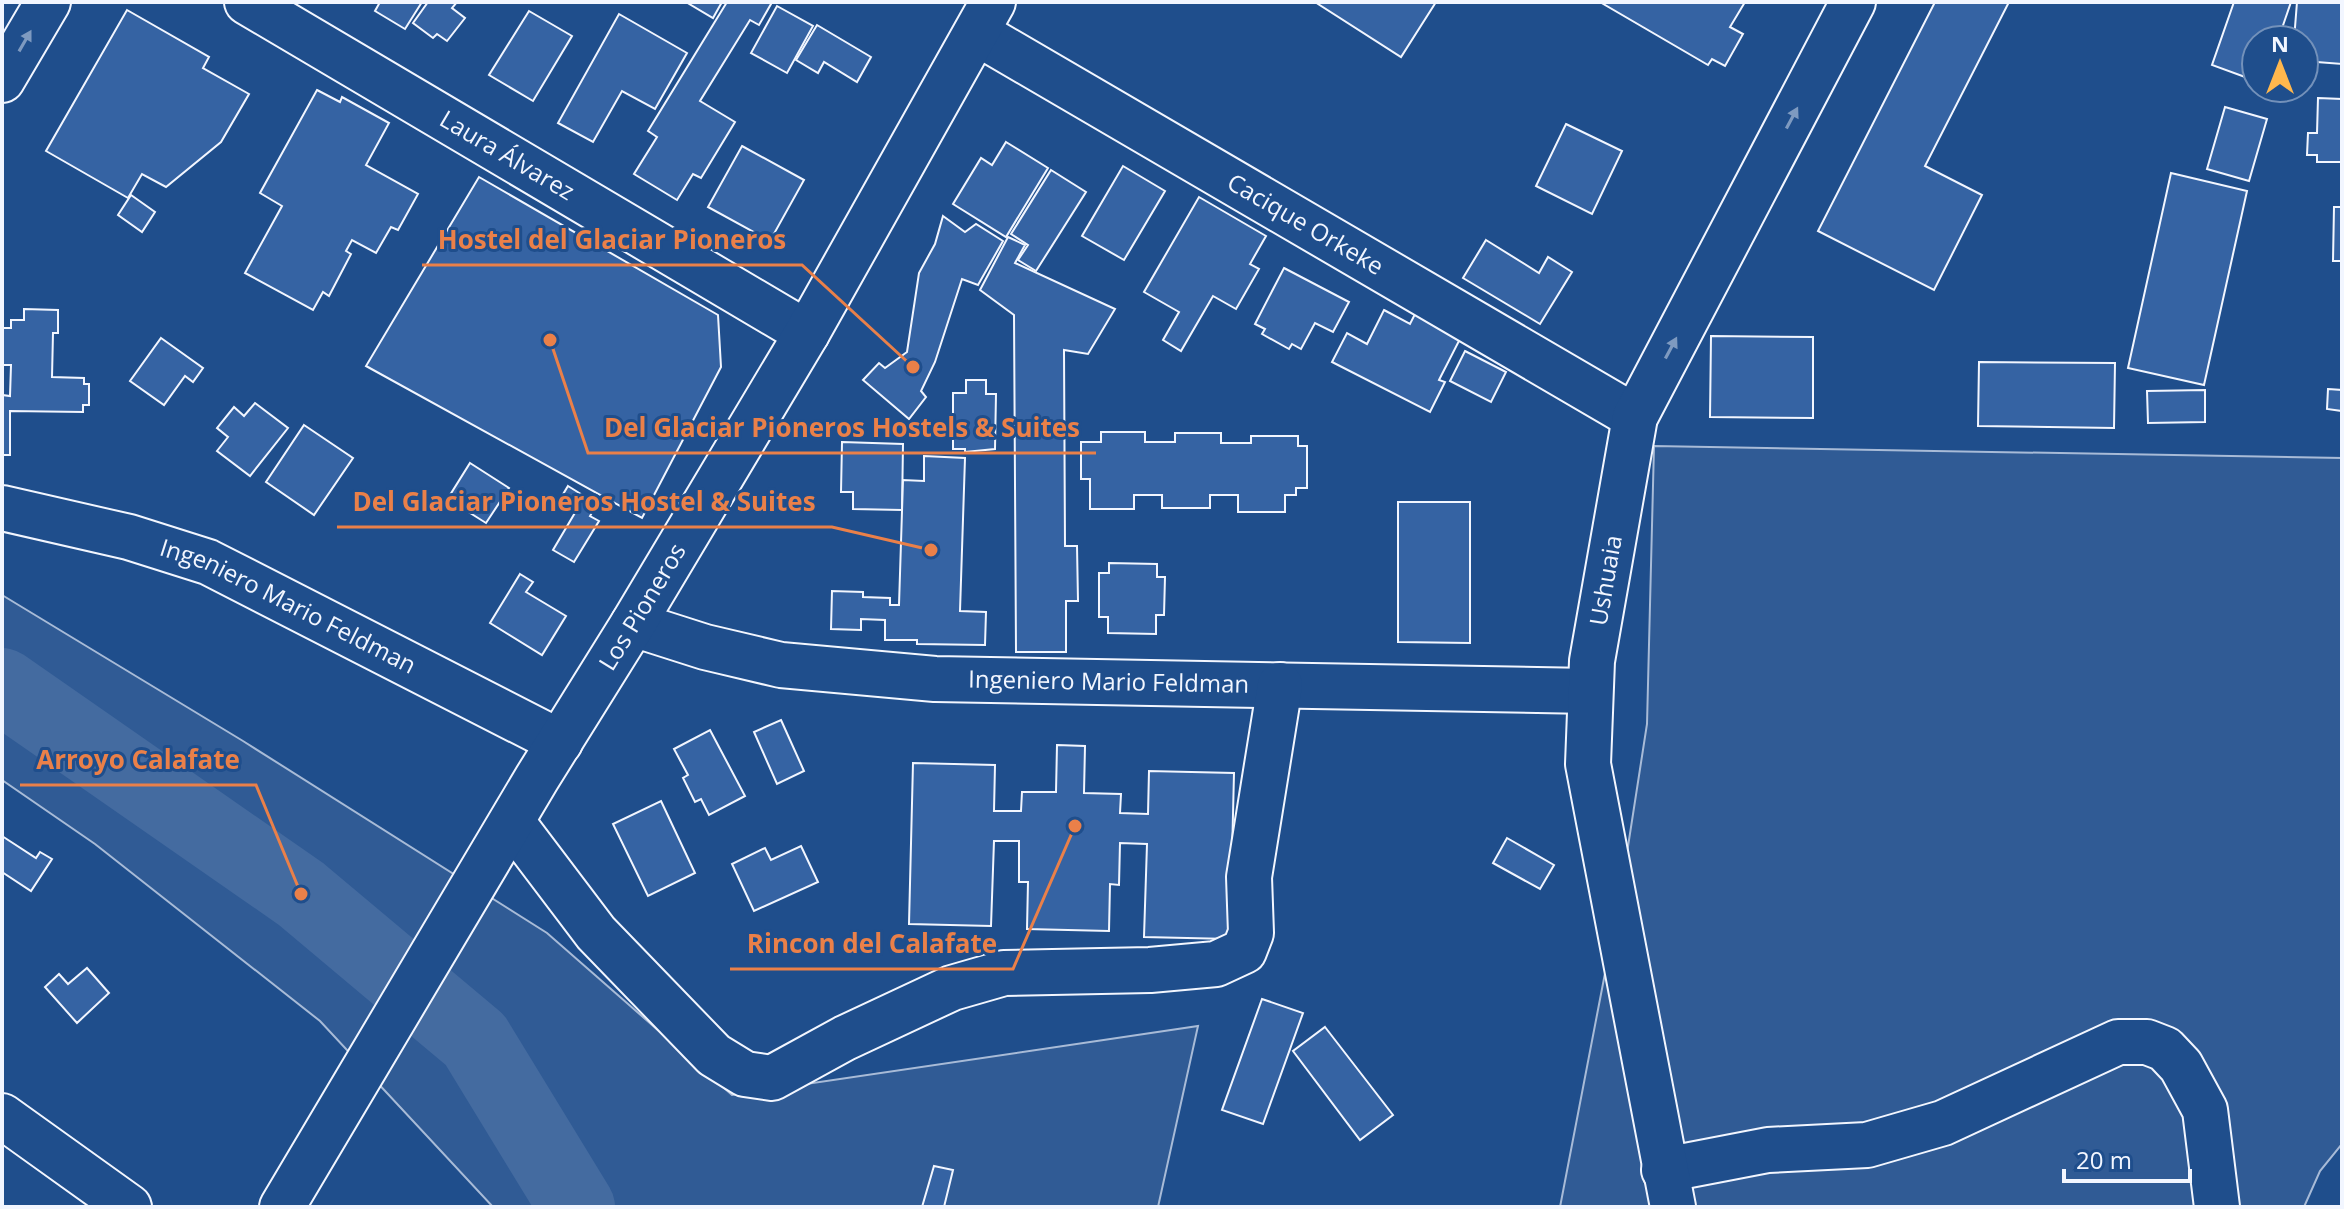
<svg xmlns="http://www.w3.org/2000/svg" width="2344" height="1209" font-family="'Open Sans',sans-serif">
  <rect width="100%" height="100%" fill="#1f4e8c"/>
  <g fill="#305b95" stroke="#a8bbd7" stroke-width="2">
    <path d="M1654,446L2342,458V1144L2320,1171L2304,1207H1560L1622,885L1647,724Z"/>
    <path d="M2,595L243,741L547,933L732,1095L1198,1026L1158,1207H493L320,1021L95,844L2,780Z"/>
  </g>
  <g fill="none" stroke-linecap="round" stroke-linejoin="round">
    <path stroke="#446ba0" stroke-width="76" d="M2,686L301,894L475,1040L577,1207"/>
  </g>
  <g fill="#3563a3" stroke="#f2f6ff" stroke-width="2">
    <path d="M380,2H422L405,29L375,11Z"/>
    <path d="M428,2H457L452,8L465,18L447,41L437,34L433,38L413,23Z"/>
    <path d="M686,2H722L713,18Z"/>
    <path d="M727,2H768L771,4L759,25L750,20L700,101L735,122L701,178L693,174L677,200L634,174L657,137L648,131Z"/>
    <path d="M1315,2H1436L1401,57Z"/>
    <path d="M1600,2H1745L1730,27L1743,34L1725,66L1712,59L1708,65Z"/>
    <path d="M1935,2H2009L1925,166L1982,195L1934,290L1818,231Z"/>
    <path d="M2234,2H2291L2278,40H2256V81L2212,65Z"/>
    <path d="M2297,2H2342V64L2304,61V40H2294Z"/>
    <path d="M777,6L813,26L787,73L751,53Z"/>
    <path d="M127,10L209,57L203,68L249,94L221,142L166,187L142,174L128,198L46,151Z"/>
    <path d="M529,11L572,36L533,101L489,75Z"/>
    <path d="M619,14L687,53L655,109L622,91L593,142L558,123Z"/>
    <path d="M817,25L871,57L857,82L824,62L818,73L796,60Z"/>
    <path d="M317,90L340,102L342,97L389,123L366,165L418,194L398,230L391,227L376,253L352,240L346,251L351,254L329,296L323,292L313,310L245,273L282,206L260,193Z"/>
    <path d="M2318,98L2342,99V162H2317V155H2307L2308,133H2317Z"/>
    <path d="M2225,107L2267,119L2249,181L2207,169Z"/>
    <path d="M1566,124L1622,151L1592,214L1536,186Z"/>
    <path d="M1006,142L1048,168L1006,237L953,204L981,158L992,165Z"/>
    <path d="M742,146L804,180L770,241L708,207Z"/>
    <path d="M1123,166L1165,191L1124,260L1082,236Z"/>
    <path d="M1051,170L1086,192L1036,271L1018,260L1028,245L1011,234Z"/>
    <path d="M2171,173L2247,191L2204,385L2128,368Z"/>
    <path d="M479,177L718,315L721,367L642,518L366,366Z"/>
    <path d="M131,195L155,212L142,232L118,215Z"/>
    <path d="M1199,197L1266,236L1250,264L1259,269L1236,309L1213,296L1181,351L1163,340L1179,312L1144,292Z"/>
    <path d="M2334,207H2342V261H2333Z"/>
    <path d="M943,216L965,232L976,224L1003,241L978,285L962,279L935,362L921,391L926,397L909,419L863,380L879,363L885,368L907,352L919,273L935,244Z"/>
    <path d="M1008,237L1025,245L1015,263L1115,309L1088,354L1064,350L1065,546H1077L1078,601H1066V652H1016L1014,315L980,290Z"/>
    <path d="M1486,240L1539,273L1548,257L1572,272L1540,324L1463,278Z"/>
    <path d="M1284,268L1349,302L1333,332L1315,323L1301,349L1292,344L1289,349L1262,334L1265,329L1255,324Z"/>
    <path d="M24,309L58,310V333H53L52,377L84,378V384H89V405H83V412L10,411V455H2V395L10,396L11,365H2V328H11V320H24Z"/>
    <path d="M1384,310L1410,324L1415,314L1461,337L1439,380L1445,382L1430,412L1332,362L1347,333L1367,344Z"/>
    <path d="M1711,336L1813,337V418L1710,417Z"/>
    <path d="M161,338L203,368L193,382L185,376L164,405L130,381Z"/>
    <path d="M1465,351L1506,372L1491,402L1450,381Z"/>
    <path d="M1979,362L2115,363L2114,428L1978,426Z"/>
    <path d="M966,380H986V394H996L995,449L965,452V449H953V393H966Z"/>
    <path d="M2328,389L2342,390V411L2327,409Z"/>
    <path d="M2205,390V422L2148,423L2147,391Z"/>
    <path d="M255,403L288,428L250,476L217,451L228,437L217,428L234,407L244,416Z"/>
    <path d="M304,425L353,458L314,515L266,482Z"/>
    <path d="M1101,432H1145V442H1175V433H1221V443H1251V436H1298V446H1307V488H1296V495H1285V512H1238V495H1210V508H1162V495H1134V509H1090V479H1081V442H1101Z"/>
    <path d="M842,442L903,444L902,510L853,509V492H841Z"/>
    <path d="M924,456L965,458L960,611L986,612L985,645L917,644V640H885V620L861,619V630L831,629L832,591L863,592V597L890,598V605H899L903,480L924,481Z"/>
    <path d="M470,463L509,488L486,523L467,511L470,507L450,495Z"/>
    <path d="M568,486L597,504L590,516L599,521L574,562L553,550L576,511L559,501Z"/>
    <path d="M1398,502H1470V643L1398,642Z"/>
    <path d="M1109,563L1157,564V577H1165L1164,615H1156V634L1108,633V617H1099V573H1109Z"/>
    <path d="M520,574L533,582L526,592L566,616L542,655L490,623Z"/>
    <path d="M781,720L804,771L777,784L754,732Z"/>
    <path d="M710,730L745,796L709,815L701,799L695,802L683,778L688,775L674,749Z"/>
    <path d="M1057,745L1085,746L1084,793L1121,794L1120,813L1148,814L1149,771L1234,773L1230,939L1144,937L1147,844L1120,843L1119,885L1110,884L1109,931L1027,929L1028,882H1019V841H994L991,926L909,924L913,763L995,765L994,811H1021L1022,792H1056Z"/>
    <path d="M661,801L695,873L648,896L613,824Z"/>
    <path d="M2,836L36,858L40,852L52,859L31,891L2,872Z"/>
    <path d="M1507,838L1554,865L1540,889L1493,863Z"/>
    <path d="M801,846L818,882L754,911L732,864L765,848L771,860Z"/>
    <path d="M87,968L109,993L77,1023L45,987L59,974L68,984Z"/>
    <path d="M1262,999L1303,1013L1263,1124L1222,1110Z"/>
    <path d="M1325,1027L1393,1115L1360,1140L1293,1051Z"/>
    <path d="M934,1166L953,1170L944,1207H922Z"/>
  </g>
  <g fill="none" stroke-linecap="round" stroke-linejoin="round">
    <g stroke="#f2f6ff" stroke-width="48">
      <g id="minor">
        <path id="s1" d="M247,2L807,333"/>
        <path id="s2" d="M977,33L1635,417"/>
        <path d="M2,80L48,2"/>
        <path id="s3" d="M2,508L129,537L208,562L560,742"/>
        <path id="s4" d="M633,624L705,647L781,665L935,679L1590,691"/>
        <path d="M512,822L596,933L714,1055L745,1074L772,1078L845,1038L952,988L1004,973L1150,970L1216,964L1244,951L1251,933L1249,877L1280,685"/>
        <path d="M2,1116L129,1207"/>
        <path d="M1664,1170L1768,1150L1867,1145L1943,1123L2118,1042H2147L2165,1049L2181,1066L2205,1110L2217,1207"/>
        <path id="s5" d="M282,1207L537,778L633,624L807,333L993,2"/>
        <path id="s6" d="M1673,1207L1588,764L1592,661L1635,417L1853,2"/>
      </g>
    </g>
    <use href="#minor" stroke="#1f4e8c" stroke-width="44"/>
  </g>
  <defs><path id="oneway-solid" d="M-6-.8H1V-3.2L6.5 0L1 3.2V.8H-6Z" transform="scale(2)"/></defs>
  <g fill="#7e9ac0">
    <use href="#oneway-solid" transform="translate(25 41) rotate(-60)"/>
    <use href="#oneway-solid" transform="translate(1792 118) rotate(-62)"/>
    <use href="#oneway-solid" transform="translate(1671 348) rotate(-62)"/>
  </g>
  <g text-anchor="middle" stroke-width="6" stroke-linejoin="round" paint-order="stroke">
    <g font-size="24" fill="#f2f6ff" stroke="#1f4e8c">
      <text dy="8" stroke="none"><textPath href="#s1" startOffset="302">Laura Álvarez</textPath></text>
      <text dy="8" stroke="none"><textPath href="#s2" startOffset="380">Cacique Orkeke</textPath></text>
      <text dy="8" stroke="none"><textPath href="#s6" startOffset="636">Ushuaia</textPath></text>
      <text dy="8" stroke="none"><textPath href="#s5" startOffset="700">Los Pioneros</textPath></text>
      <text dy="8" stroke="none"><textPath href="#s3" startOffset="304">Ingeniero Mario Feldman</textPath></text>
      <text dy="8" stroke="none"><textPath href="#s4" startOffset="482">Ingeniero Mario Feldman</textPath></text>
    </g>
  </g>
  <path fill="none" stroke="#ea8049" stroke-width="3" d="M913 367L802 265H422M550 340L588 453H1096M931 550L832 527H337M301 894L256 785H20M1075 826L1013 969H730"/>
  <g fill="#ea8049" stroke="#1f4e8c" stroke-width="3">
    <circle cx="913" cy="367" r="8"/>
    <circle cx="550" cy="340" r="8"/>
    <circle cx="931" cy="550" r="8"/>
    <circle cx="301" cy="894" r="8"/>
    <circle cx="1075" cy="826" r="8"/>
  </g>
  <g font-size="26" text-anchor="middle" font-weight="bold" fill="#ea8049" stroke="#1f4e8c" stroke-width="6" stroke-linejoin="round" paint-order="stroke">
    <text x="612" y="249">Hostel del Glaciar Pioneros</text>
    <text x="842" y="437">Del Glaciar Pioneros Hostels &amp; Suites</text>
    <text x="584" y="511">Del Glaciar Pioneros Hostel &amp; Suites</text>
    <text x="138" y="769">Arroyo Calafate</text>
    <text x="872" y="953">Rincon del Calafate</text>
  </g>
  <rect width="2344" height="1209" fill="none" stroke="#f2f6ff" stroke-width="8"/>
  <g transform="translate(2280 64)"><circle r="38" fill="#1f4e8c" stroke="#7391ba" stroke-width="2"/>
  <path d="M0-6L14 30L0 20L-14 30Z" fill="#ffb74d"/>
  <text y="-12" font-size="22" font-weight="bold" text-anchor="middle" fill="#f2f6ff">N</text>
  </g>
  <path d="M2064 1169v12h126v-12" fill="none" stroke="#f2f6ff" stroke-width="4"/>
  <text x="2076" y="1169" font-size="24" fill="#f2f6ff" stroke="#1f4e8c" stroke-width="6" paint-order="stroke">20 m</text>
</svg>
